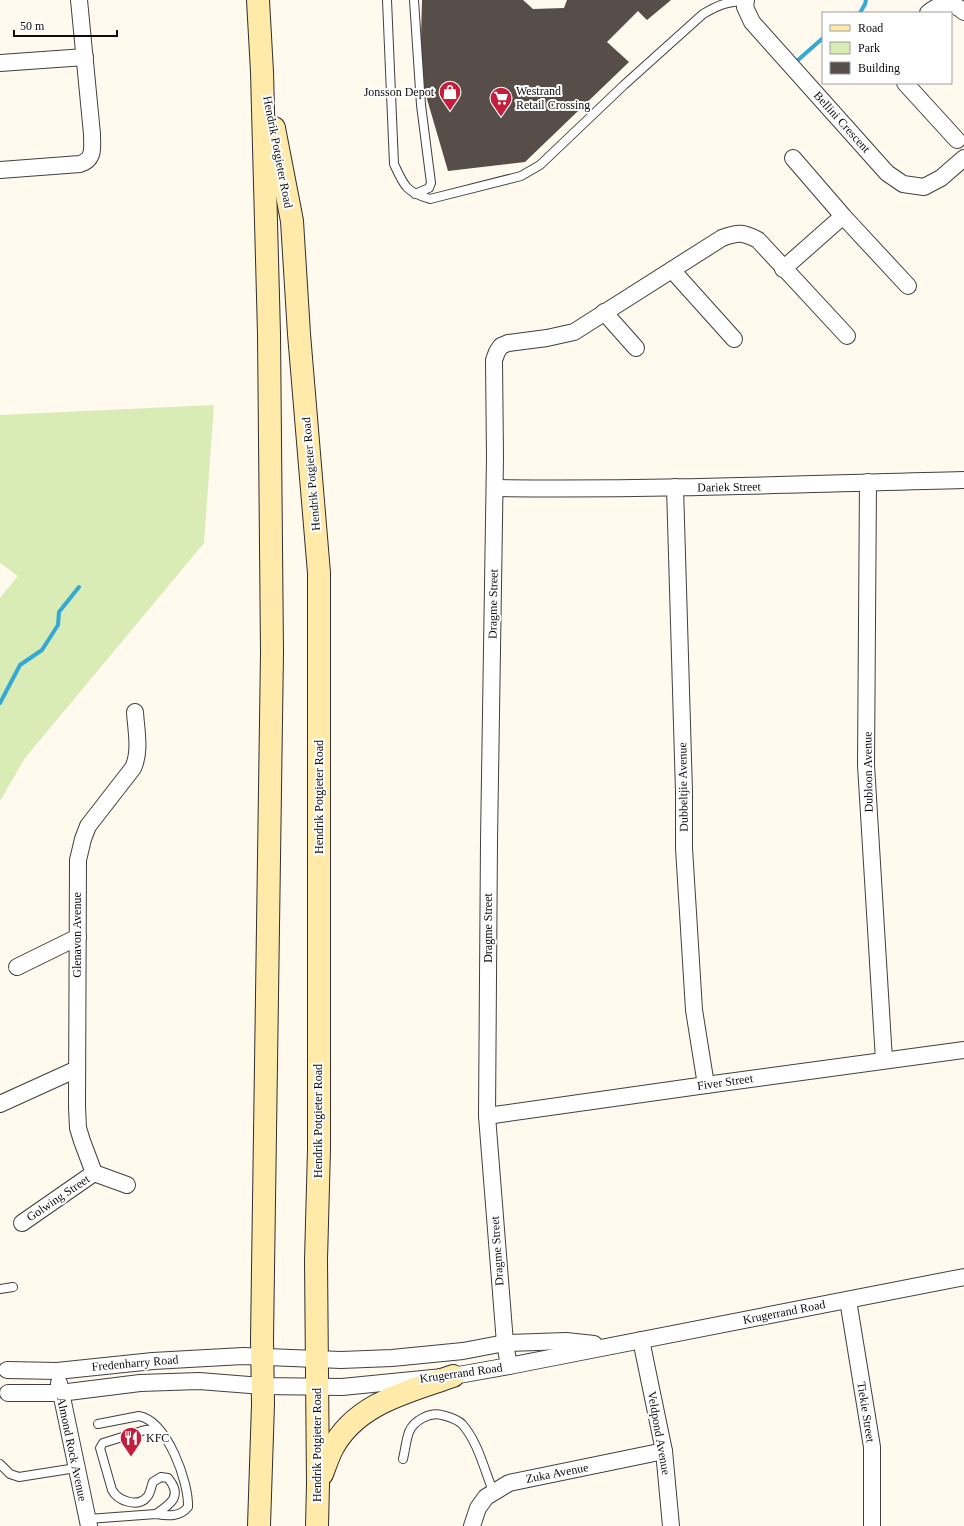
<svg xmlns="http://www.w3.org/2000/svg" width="964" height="1526" font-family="'Times New Roman',serif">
  <rect width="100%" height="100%" fill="#fff9ee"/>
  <path fill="#d9ecb5" d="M214,405L204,543L25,758L0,801V598L18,576L0,563V415Z"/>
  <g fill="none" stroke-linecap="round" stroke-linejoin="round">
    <g stroke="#33a9d4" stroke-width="4">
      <path d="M860,13L865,4L866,0"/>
      <path d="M798,60L823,38"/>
      <path d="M0,703L20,665L42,650L58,625L59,612L79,587"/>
    </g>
  </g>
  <path fill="#574d49" d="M422,0H523L533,9L564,8L567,0H671L647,20L638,11L607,42L629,62L525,162L448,171L420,75Z"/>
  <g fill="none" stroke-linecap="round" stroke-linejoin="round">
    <g stroke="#404040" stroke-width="10">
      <g id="service">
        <path d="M387,0L394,164C404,186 406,192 430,199L521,176L540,165L624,85L703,14C720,4 726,2 746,1"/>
        <path d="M414,0L421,105L431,183L429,188L415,194"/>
        <path d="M0,1289L13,1287"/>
        <path d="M403,1459C405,1451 406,1440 409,1432C414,1420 430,1412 442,1415C449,1417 457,1419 462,1424C478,1442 484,1469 493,1491"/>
        <path d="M0,1464L10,1474L19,1477L76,1468"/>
        <path d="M156,1514C171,1504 183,1496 168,1478L161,1477L153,1482C151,1486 151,1493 147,1497C138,1508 118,1501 112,1490L100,1448L103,1443L145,1430L158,1429"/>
        <path d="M88,1519L156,1514C168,1516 180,1517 188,1507C189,1482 167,1421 139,1416L98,1424"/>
      </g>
    </g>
    <g stroke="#404040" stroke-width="18">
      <g id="minor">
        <path d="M746,0L745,7L752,22L887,173L903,184L924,187L941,178L964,158"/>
        <path d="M928,13C940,3 951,0 964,12"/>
        <path d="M0,63L85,57"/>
        <path d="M905,83L957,140"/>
        <path d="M793,158L843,216L908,286"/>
        <path d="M0,170L80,164C95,159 92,148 92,134L79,0"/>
        <path d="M783,269L843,216"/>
        <path d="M672,270L734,339"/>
        <path d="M604,312L636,348"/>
        <path d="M868,482L866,765L884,1060"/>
        <path d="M675,487L684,792V848L694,1010L706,1085"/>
        <path d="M495,488C651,490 808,484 964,480"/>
        <path d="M17,967L78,937"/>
        <path d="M0,1104L77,1069"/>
        <path d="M487,1116L706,1085L964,1050"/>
        <path d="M94,1173L82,1141L78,1128L77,1107L78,860L83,839L88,826L133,768C141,751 136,730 135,712"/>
        <path d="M94,1173L127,1185"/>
        <path d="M22,1223L94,1173"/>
        <path d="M848,1300L872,1447V1526"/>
        <path d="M641,1340L664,1451L671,1526"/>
        <path d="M509,1366L505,1343L487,1116L489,841L495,457L494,360L497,352L501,346L508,343L547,338L574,332L722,238C738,232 743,232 758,240L847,336"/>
        <path d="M7,1370L57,1371L153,1361L243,1356L341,1360L392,1358L463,1351L505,1343L566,1341L594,1344"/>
        <path d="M59,1383L89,1526"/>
        <path d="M8,1393H60L140,1383L199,1381L262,1386L342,1387L453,1376L509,1366L964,1277"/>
        <path d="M472,1526L478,1508L486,1497L509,1483L664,1451"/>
      </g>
    </g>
    <g stroke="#2f2f2f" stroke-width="24">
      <g id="secondary">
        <path d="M258,0L262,72L269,334L272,652L262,1339L263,1404L259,1526"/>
        <path d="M274,128L292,221L299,334L319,573V1149L316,1260L318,1484L317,1526"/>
        <path d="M322,1474C325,1466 328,1457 332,1449C356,1403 408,1392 453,1376"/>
      </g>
    </g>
    <use href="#service" stroke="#fff" stroke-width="8"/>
    <use href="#minor" stroke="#fff" stroke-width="16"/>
    <use href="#secondary" stroke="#ffeaa9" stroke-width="22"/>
  </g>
  <defs>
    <g id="shop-pin" transform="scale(1.15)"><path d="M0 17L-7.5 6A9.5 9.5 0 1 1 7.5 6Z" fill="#c51e3c" stroke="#fff"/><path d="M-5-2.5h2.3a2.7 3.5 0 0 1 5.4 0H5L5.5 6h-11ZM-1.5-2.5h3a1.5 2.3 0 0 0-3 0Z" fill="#fff"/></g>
    <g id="supermarket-pin" transform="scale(1.15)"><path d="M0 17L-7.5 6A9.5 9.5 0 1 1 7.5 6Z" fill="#c51e3c" stroke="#fff"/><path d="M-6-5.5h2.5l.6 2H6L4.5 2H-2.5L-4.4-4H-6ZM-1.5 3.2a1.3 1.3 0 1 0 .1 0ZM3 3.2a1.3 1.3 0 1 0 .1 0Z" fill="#fff"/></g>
    <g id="restaurant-pin" transform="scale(1.15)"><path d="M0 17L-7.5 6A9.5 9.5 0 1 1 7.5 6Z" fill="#c51e3c" stroke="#fff"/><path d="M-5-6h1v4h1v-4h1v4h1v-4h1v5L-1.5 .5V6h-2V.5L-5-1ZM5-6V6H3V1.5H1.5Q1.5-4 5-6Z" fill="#fff"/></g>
  </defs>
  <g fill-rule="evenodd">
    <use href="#shop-pin" x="450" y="92"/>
    <use href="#supermarket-pin" x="501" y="98"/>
    <use href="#restaurant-pin" x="131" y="1438"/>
  </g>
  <g text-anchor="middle" stroke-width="4" stroke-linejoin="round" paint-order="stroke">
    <g font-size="12" fill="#0d0d0d" stroke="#fff" text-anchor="start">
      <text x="516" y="95">Westrand<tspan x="516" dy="14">Retail Crossing</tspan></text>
      <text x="434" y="96" text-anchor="end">Jonsson Depot</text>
      <text x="146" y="1442">KFC</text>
    </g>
    <g font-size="12" fill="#0d0d0d" stroke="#fff">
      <text transform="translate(842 122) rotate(48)" y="4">Bellini Crescent</text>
      <text transform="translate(278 152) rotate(79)" y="4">Hendrik Potgieter Road</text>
      <text transform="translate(311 474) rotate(-95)" y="4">Hendrik Potgieter Road</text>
      <text transform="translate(729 487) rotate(-1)" y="4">Dariek Street</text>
      <text transform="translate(493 604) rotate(-89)" y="4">Dragme Street</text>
      <text transform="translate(868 772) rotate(-91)" y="4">Dubloon Avenue</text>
      <text transform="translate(683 787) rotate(-91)" y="4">Dubbeltjie Avenue</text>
      <text transform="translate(319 797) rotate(-90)" y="4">Hendrik Potgieter Road</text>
      <text transform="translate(488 928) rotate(-90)" y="4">Dragme Street</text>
      <text transform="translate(77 935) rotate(-90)" y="4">Glenavon Avenue</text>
      <text transform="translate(725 1082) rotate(-8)" y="4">Fiver Street</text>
      <text transform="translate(318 1121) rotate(-90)" y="4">Hendrik Potgieter Road</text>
      <text transform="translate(58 1198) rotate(-34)" y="4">Golwing Street</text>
      <text transform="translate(497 1251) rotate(-94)" y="4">Dragme Street</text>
      <text transform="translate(784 1312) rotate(-11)" y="4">Krugerrand Road</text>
      <text transform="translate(135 1363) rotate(-5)" y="4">Fredenharry Road</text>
      <text transform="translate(461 1373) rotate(-8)" y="4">Krugerrand Road</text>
      <text transform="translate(866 1412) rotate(81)" y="4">Tiekie Street</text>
      <text transform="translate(659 1433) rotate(80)" y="4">Veldpond Avenue</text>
      <text transform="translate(317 1445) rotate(-90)" y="4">Hendrik Potgieter Road</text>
      <text transform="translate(72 1449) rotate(78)" y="4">Almond Rock Avenue</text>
      <text transform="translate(557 1473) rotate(-11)" y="4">Zuka Avenue</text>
    </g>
  </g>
  <rect x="822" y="12" width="130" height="72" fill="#ffffff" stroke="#9e9e9e"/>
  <rect x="830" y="25" width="20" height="6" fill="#ffeaa9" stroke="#9e9e9e"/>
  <text x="858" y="32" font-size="12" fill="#0d0d0d">Road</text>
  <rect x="830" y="42" width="20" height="12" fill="#d9ecb5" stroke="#9e9e9e"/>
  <text x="858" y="52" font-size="12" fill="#0d0d0d">Park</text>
  <rect x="830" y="62" width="20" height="12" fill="#574d49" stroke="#9e9e9e"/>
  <text x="858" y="72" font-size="12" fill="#0d0d0d">Building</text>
  <path d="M14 30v6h103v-6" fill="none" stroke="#0d0d0d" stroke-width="2"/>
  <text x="20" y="30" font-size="12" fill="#0d0d0d" stroke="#ffffff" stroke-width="3" paint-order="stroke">50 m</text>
</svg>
